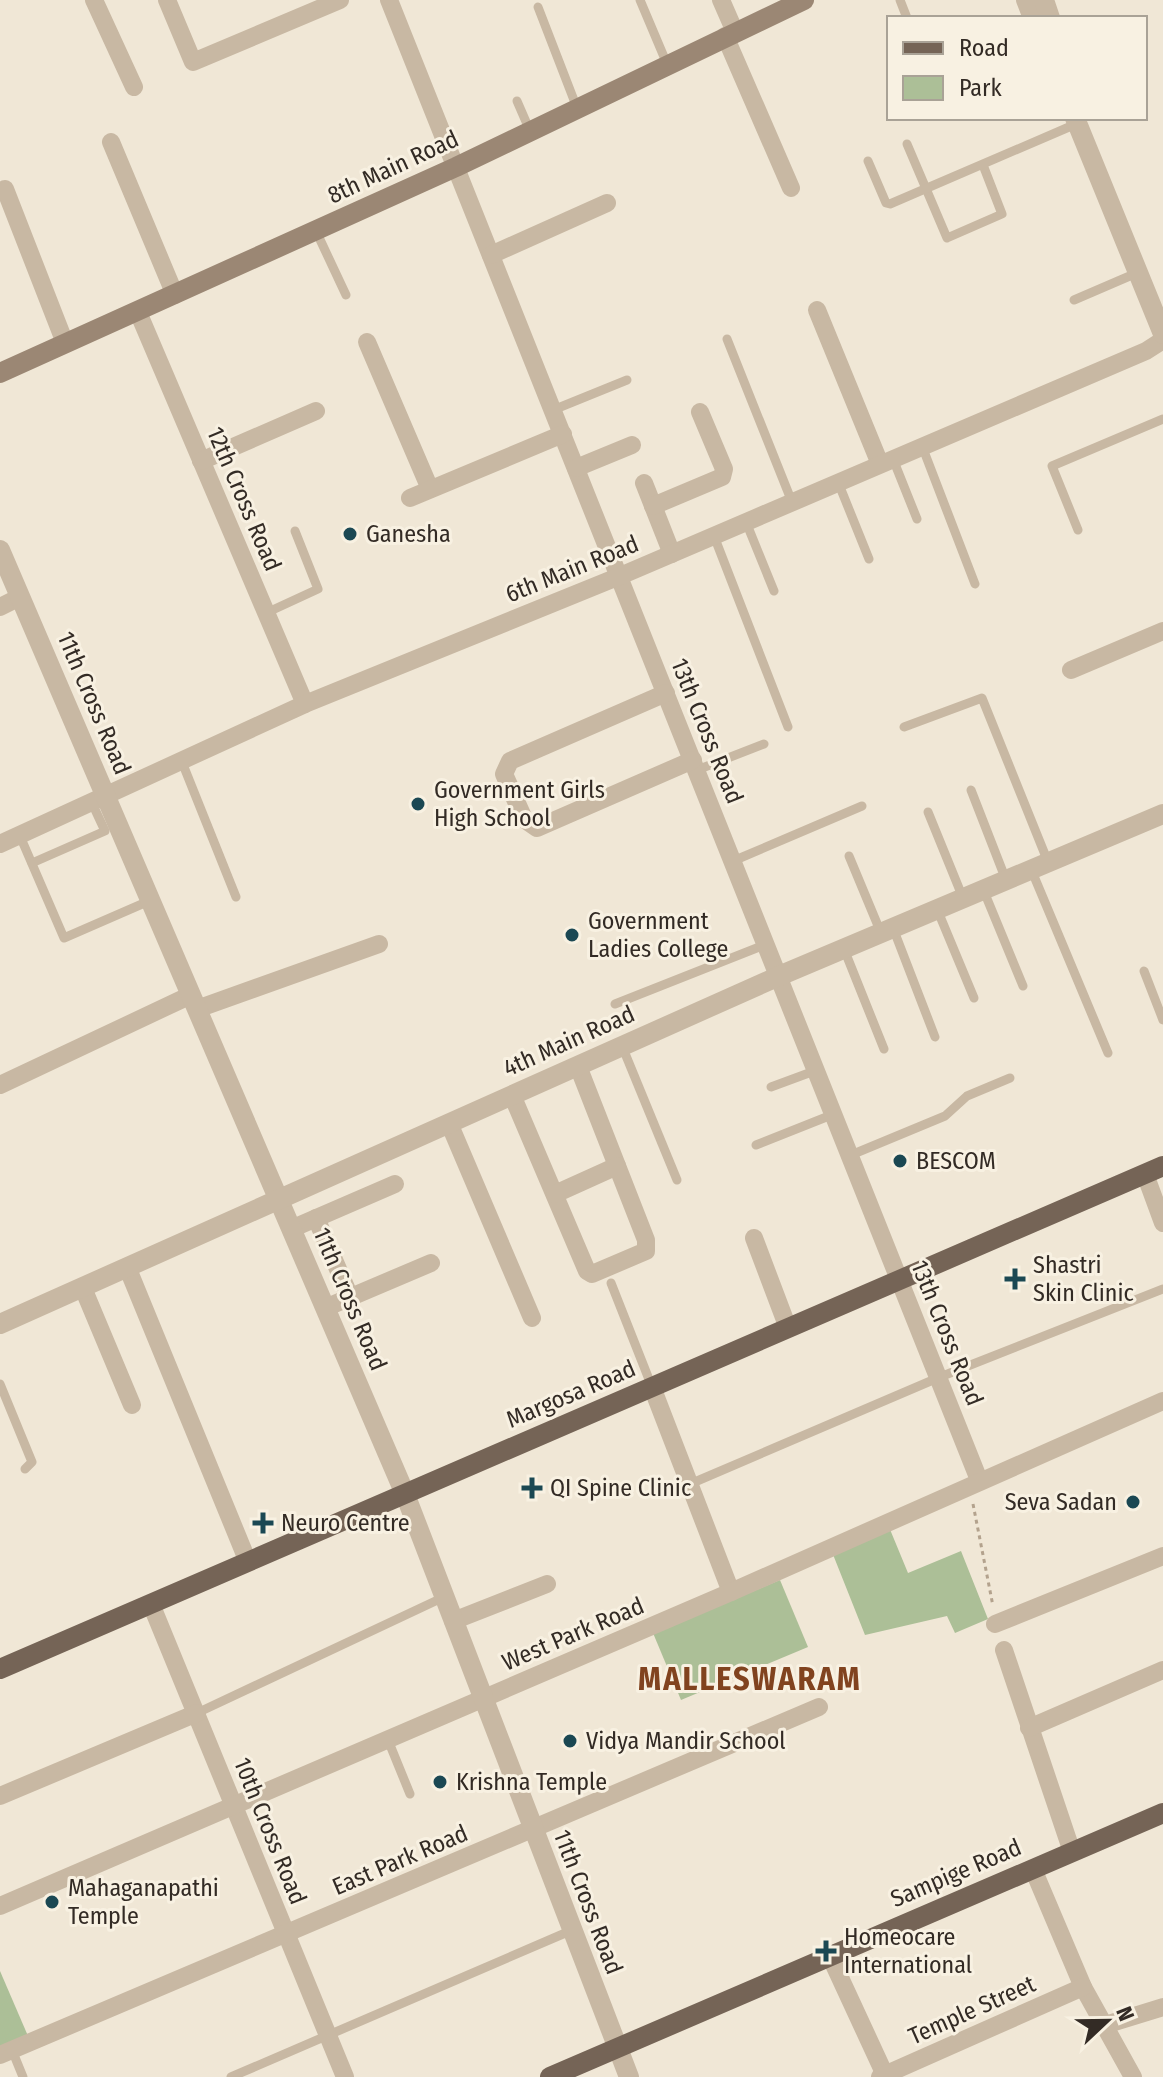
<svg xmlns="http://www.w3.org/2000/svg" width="1163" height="2077" font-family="'Fira Sans Condensed',sans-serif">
  <rect width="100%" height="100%" fill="#f0e7d6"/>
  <g fill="#acbf97">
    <path d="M889,1527L908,1573L961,1551L988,1619L955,1633L947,1616L865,1635L832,1552Z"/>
    <path d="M780,1580L808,1647L681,1700L653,1633Z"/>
    <path d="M0,1971L28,2036L0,2048Z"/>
  </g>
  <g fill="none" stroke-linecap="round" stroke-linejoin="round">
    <path stroke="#b3a28d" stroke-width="3" stroke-dasharray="4 4" stroke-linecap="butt" d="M973,1504L993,1606"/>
    <g stroke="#c8b8a3" stroke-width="9">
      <path d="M640,0L667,64"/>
      <path d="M900,0L907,18"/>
      <path d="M538,7L577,108"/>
      <path d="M517,101L530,131"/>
      <path d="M907,144L947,238L1002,214L983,165"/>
      <path d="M868,161L886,203L890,204L1076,124"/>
      <path d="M316,231L346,295"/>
      <path d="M1074,300L1139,272"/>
      <path d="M727,339L792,502"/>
      <path d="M553,410L627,380"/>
      <path d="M922,446L975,584"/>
      <path d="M893,459L917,519"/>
      <path d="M838,482L869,559"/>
      <path d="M746,522L774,591"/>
      <path d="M1078,530L1052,466L1163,419"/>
      <path d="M714,536L788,727"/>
      <path d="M266,613L318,589L295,531"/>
      <path d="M904,727L982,698L1048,862"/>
      <path d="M182,762L236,897"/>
      <path d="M697,770L764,744"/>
      <path d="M971,790L1006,880"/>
      <path d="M928,812L963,898"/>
      <path d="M20,836L64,938L149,901"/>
      <path d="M849,856L881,933"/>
      <path d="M733,861L862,806"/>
      <path d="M32,863L105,831L92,803"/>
      <path d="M1031,869L1108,1053"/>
      <path d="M983,889L1023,986"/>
      <path d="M937,909L974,998"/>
      <path d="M893,928L935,1037"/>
      <path d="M844,949L884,1049"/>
      <path d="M1144,971L1163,1020"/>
      <path d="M615,1004L767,944"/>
      <path d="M622,1046L677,1180"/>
      <path d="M771,1087L817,1070"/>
      <path d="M756,1145L834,1114"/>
      <path d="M851,1155L945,1116L967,1096L1010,1078"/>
      <path d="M611,1283L652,1387"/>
      <path d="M0,1384L32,1462L25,1469"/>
      <path d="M690,1484L940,1377L1163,1289"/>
      <path d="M197,1713L444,1597"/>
      <path d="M388,1740L410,1794"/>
      <path d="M12,2050L23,2077"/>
      <path d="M231,2077L570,1931"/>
    </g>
    <g stroke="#c8b8a3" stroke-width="18">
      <path d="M94,0L134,87"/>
      <path d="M167,0L193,62L340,0"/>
      <path d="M389,0L979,1480"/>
      <path d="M721,0L735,32"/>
      <path d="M725,36L791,188"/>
      <path d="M111,142L175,295"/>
      <path d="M5,189L65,343"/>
      <path d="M491,255L607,203"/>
      <path d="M817,310L880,464"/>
      <path d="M138,312L305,704"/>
      <path d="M367,342L430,489"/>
      <path d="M201,461L316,411"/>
      <path d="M576,468L632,445"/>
      <path d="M644,483L672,554"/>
      <path d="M410,498L563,434"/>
      <path d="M653,506L722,477L724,469L700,412"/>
      <path d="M0,607L20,597"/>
      <path d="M1071,670L1163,631"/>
      <path d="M666,693L510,761L504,774L524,819L537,828L693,760"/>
      <path d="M0,844L305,704L620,576L1146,351L1163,340"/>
      <path d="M197,1009L379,944"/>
      <path d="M0,1085L191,995"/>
      <path d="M512,1095L587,1271L592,1274L646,1251V1240L578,1066"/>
      <path d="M449,1123L532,1318"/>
      <path d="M1145,1174L1163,1223"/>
      <path d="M555,1194L617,1166"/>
      <path d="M316,1218L350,1297"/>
      <path d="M291,1229L395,1184"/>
      <path d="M754,1238L788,1328"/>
      <path d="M128,1269L248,1562"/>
      <path d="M83,1288L132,1405"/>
      <path d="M325,1308L431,1263"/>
      <path d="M652,1387L731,1592"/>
      <path d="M151,1604L345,2077"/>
      <path d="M453,1621L547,1584"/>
      <path d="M995,1624L1163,1556"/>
      <path d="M1004,1650L1072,1852"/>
      <path d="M1029,1728L1163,1670"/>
      <path d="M0,1796L197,1713"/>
      <path d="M1033,1869L1083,1987L1133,2077"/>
      <path d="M0,1906L731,1592L1163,1401"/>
      <path d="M830,1956L885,2075"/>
      <path d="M1105,2025L1163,2007"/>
      <path d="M0,2055L819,1707"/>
      <path d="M880,2077L1083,1987"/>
    </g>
    <g stroke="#c8b8a3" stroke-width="20">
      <path d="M1026,0L1033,18"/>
      <path d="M1044,0L1050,18"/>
      <path d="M1075,118L1163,334"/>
      <path d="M0,550L405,1494L629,2077"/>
      <path d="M0,1324L779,976L1163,814"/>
    </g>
    <path stroke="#9b8774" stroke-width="20" d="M0,373L456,167L804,0"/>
    <g stroke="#756456" stroke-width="20">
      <path d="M0,1669L1163,1166"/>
      <path d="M550,2077L1163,1813"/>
    </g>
  </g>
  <g fill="#1b4853" stroke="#f8f1e2" stroke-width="3">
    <circle cx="350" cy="534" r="8"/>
    <circle cx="418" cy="804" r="8"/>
    <circle cx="572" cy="935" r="8"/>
    <circle cx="900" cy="1161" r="8"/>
    <path d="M1011 1267h8v8h8v8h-8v8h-8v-8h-8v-8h8z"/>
    <path d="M528 1476h8v8h8v8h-8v8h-8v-8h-8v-8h8z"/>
    <circle cx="1133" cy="1502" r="8"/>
    <path d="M259 1511h8v8h8v8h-8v8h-8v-8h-8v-8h8z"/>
    <circle cx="570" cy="1741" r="8"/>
    <circle cx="440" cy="1782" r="8"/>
    <circle cx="52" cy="1902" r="8"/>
    <path d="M822 1939h8v8h8v8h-8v8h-8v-8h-8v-8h8z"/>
  </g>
  <g text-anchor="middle" stroke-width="6" stroke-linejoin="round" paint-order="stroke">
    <g font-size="24" fill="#332b25" stroke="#f8f1e2">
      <text transform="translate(393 167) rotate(-25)" y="8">8th Main Road</text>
      <text transform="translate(244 499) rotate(67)" y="8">12th Cross Road</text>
      <text transform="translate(572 569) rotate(-22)" y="8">6th Main Road</text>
      <text transform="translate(94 703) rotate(67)" y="8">11th Cross Road</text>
      <text transform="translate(707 731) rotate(68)" y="8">13th Cross Road</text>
      <text transform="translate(569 1041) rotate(-24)" y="8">4th Main Road</text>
      <text transform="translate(350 1299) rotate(67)" y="8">11th Cross Road</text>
      <text transform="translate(947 1333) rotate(68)" y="8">13th Cross Road</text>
      <text transform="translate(571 1394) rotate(-23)" y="8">Margosa Road</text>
      <text transform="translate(573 1634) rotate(-23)" y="8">West Park Road</text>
      <text transform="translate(270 1831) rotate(68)" y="8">10th Cross Road</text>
      <text transform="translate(400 1860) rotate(-23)" y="8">East Park Road</text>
      <text transform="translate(956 1873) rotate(-23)" y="8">Sampige Road</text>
      <text transform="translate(588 1902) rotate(69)" y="8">11th Cross Road</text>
      <text transform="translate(972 2010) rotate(-24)" y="8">Temple Street</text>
    </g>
    <g font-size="24" fill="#332b25" stroke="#f8f1e2" text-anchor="start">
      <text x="366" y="542">Ganesha</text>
      <text x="434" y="798">Government Girls<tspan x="434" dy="28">High School</tspan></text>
      <text x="588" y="929">Government<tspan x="588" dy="28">Ladies College</tspan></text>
      <text x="916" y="1169">BESCOM</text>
      <text x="1033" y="1273">Shastri<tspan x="1033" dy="28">Skin Clinic</tspan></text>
      <text x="550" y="1496">QI Spine Clinic</text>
      <text x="1117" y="1510" text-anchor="end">Seva Sadan</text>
      <text x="281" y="1531">Neuro Centre</text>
      <text x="586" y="1749">Vidya Mandir School</text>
      <text x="456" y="1790">Krishna Temple</text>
      <text x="68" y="1896">Mahaganapathi<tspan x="68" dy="28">Temple</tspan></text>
      <text x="844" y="1945">Homeocare<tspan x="844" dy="28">International</tspan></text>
    </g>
    <g font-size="32" font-weight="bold" letter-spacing="2" fill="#81431f" stroke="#f8f1e2">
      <text x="750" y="1690">MALLESWARAM</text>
    </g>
  </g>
  <rect x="887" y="16" width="260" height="104" fill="#f8f1e2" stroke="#a9a296" stroke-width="2"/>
  <rect x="903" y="42" width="40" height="12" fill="#756456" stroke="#a9a296" stroke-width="2"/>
  <text x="959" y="56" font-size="24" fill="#332b25">Road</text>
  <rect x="903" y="76" width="40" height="24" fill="#acbf97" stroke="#a9a296" stroke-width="2"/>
  <text x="959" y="96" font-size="24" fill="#332b25">Park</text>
  <g transform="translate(1107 2021) rotate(68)" stroke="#f8f1e2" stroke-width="6" paint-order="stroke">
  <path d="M0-6L14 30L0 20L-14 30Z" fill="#332b25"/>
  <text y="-12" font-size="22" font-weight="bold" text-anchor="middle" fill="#332b25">N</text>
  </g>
</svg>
